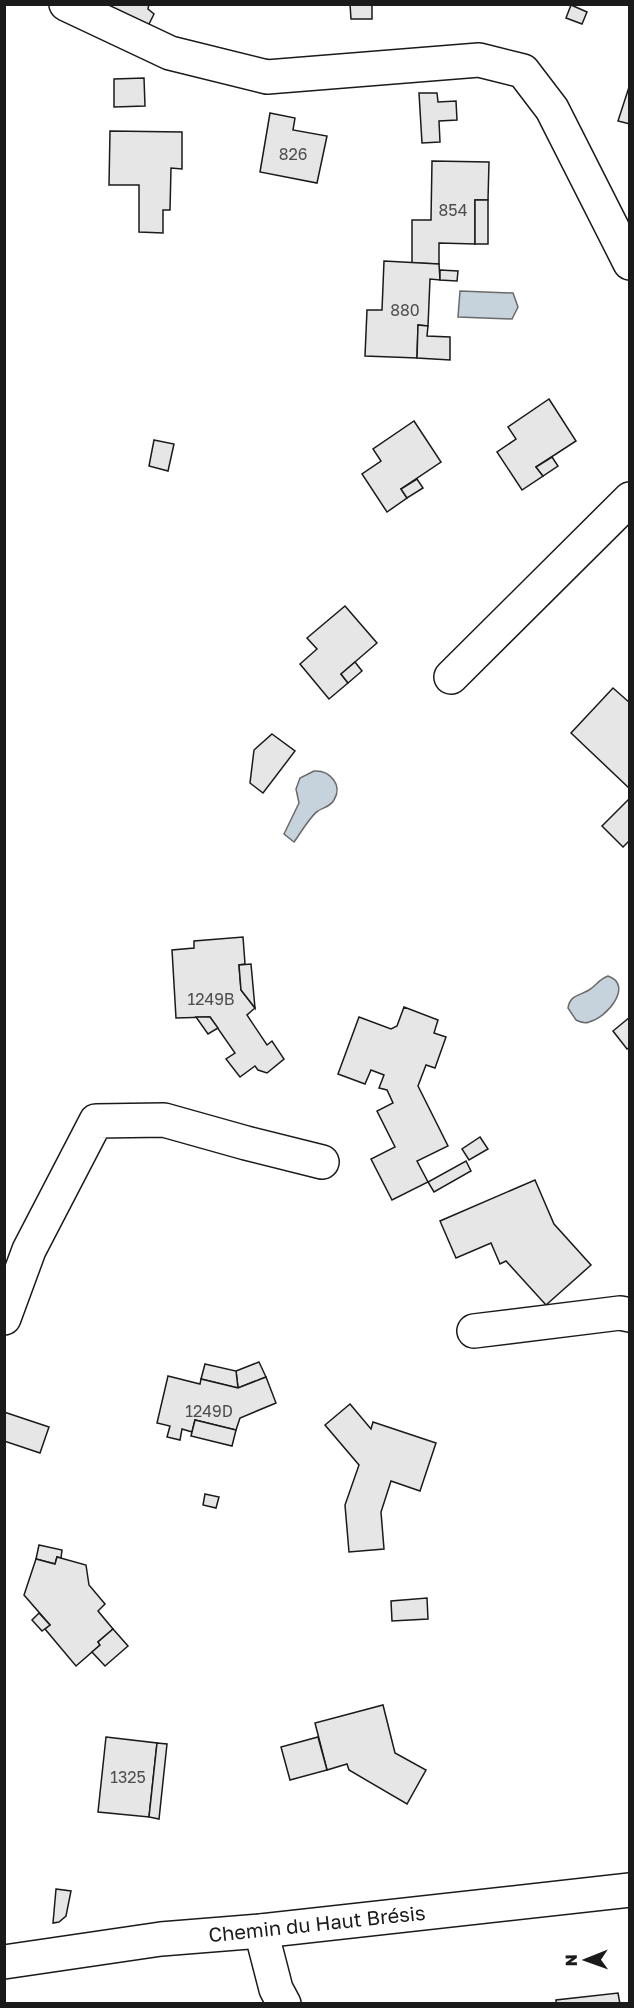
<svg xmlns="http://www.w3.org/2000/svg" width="634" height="2008" font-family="'Golos Text',sans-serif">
  <rect width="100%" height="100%" fill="#fff"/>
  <g fill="#c6d2dc" stroke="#6a6a6a" stroke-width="1.5">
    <path d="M460,291L513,293L518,307L512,319L458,317Z"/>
    <path d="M314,771C330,770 343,785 334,800C330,807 324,807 318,811C311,815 300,834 294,842L284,834L299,803L296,789L300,778Z"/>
    <path d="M608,976C634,985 607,1018 589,1022C585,1024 580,1022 576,1020L568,1008C570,995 579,996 589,990C596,986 599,979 608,976Z"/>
  </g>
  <g fill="#e6e6e6" stroke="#1a1a1a" stroke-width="1.5">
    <path d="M105,4H149L148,9L154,14L148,26Z"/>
    <path d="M350,4H372V19H351Z"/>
    <path d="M571,5L587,12L582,24L566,18Z"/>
    <path d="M144,78L145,106L114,107V79Z"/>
    <path d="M630,84V124L618,121Z"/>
    <path d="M419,93H437L438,102L456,101L457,120L439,121L440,142L422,143Z"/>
    <path d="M270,113L295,118L293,130L327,136L317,183L260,172Z"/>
    <path d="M110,131L182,132V169L171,168L170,210H163V233L139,232V185H109Z"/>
    <path d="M432,161L489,162L488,200H475V244L439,243V264L412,263V220H431Z"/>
    <rect x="475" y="200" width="13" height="44"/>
    <path d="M384,261L439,264L440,280L430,279L428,326L418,325L417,358L365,356L367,310H382Z"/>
    <path d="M440,270L458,271L457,281L440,280Z"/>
    <path d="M418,325L428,326L427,336L450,337V360L417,358Z"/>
    <path d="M549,399L576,441L536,467L543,476L522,490L497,452L516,439L508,427Z"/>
    <path d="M414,421L441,462L401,489L407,498L387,512L362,474L381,461L373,449Z"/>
    <path d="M154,440L174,444L168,471L149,466Z"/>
    <path d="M552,457L558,466L543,476L536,467Z"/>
    <path d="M417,479L423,488L407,498L401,489Z"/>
    <path d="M345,606L377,643L341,674L348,683L329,699L300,664L317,649L307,638Z"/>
    <path d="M355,662L362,671L348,683L341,674Z"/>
    <path d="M613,688L630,703V789L571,733Z"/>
    <path d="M272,734L295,751L263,793L250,783L254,750Z"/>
    <path d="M630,798V840L623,847L602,826Z"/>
    <path d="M243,937L245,964L239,965L241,990L255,1008L247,1015L267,1045L272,1041L284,1059L267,1073L258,1070L255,1066L240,1077L226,1059L235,1053L210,1017L176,1018L172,950L194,948V941Z"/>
    <path d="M251,964L255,1008L241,990L239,965Z"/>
    <path d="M404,1007L438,1020L434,1033L446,1037L435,1068L426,1065L418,1086L448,1146L417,1161L428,1182L392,1200L371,1159L395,1147L377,1111L393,1103L387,1090L379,1088L384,1075L371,1070L365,1084L338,1074L359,1017L391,1029L397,1026Z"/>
    <path d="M196,1017H210L218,1028L208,1034Z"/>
    <path d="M630,1017V1047L627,1049L613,1031Z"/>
    <path d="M480,1137L488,1149L469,1160L462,1149Z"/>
    <path d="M466,1161L471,1171L434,1192L428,1182Z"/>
    <path d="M535,1180L554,1224L591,1265L546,1305L506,1261L500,1264L491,1243L456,1258L440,1221Z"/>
    <path d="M259,1362L266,1377L238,1388L236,1371Z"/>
    <path d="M205,1364L236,1371L238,1388L201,1379Z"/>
    <path d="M168,1376L200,1384L201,1379L238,1388L266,1377L276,1403L240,1418L236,1430L195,1420L192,1432L182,1429L180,1440L167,1437L170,1426L157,1423Z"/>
    <path d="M350,1404L371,1429L373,1422L436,1443L420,1491L391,1481L381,1512L384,1549L349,1552L345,1505L359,1465L325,1425Z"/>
    <path d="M4,1412L49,1427L40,1453L4,1441Z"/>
    <path d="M195,1420L236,1430L232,1446L191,1436Z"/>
    <path d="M205,1494L219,1497L216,1508L203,1505Z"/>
    <path d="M39,1545L62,1550L61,1558L57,1557L55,1564L36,1559Z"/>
    <path d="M57,1557L86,1565L89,1585L105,1604L98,1611L113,1629L98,1642L100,1645L76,1666L45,1629L50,1625L24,1595L36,1559L55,1564Z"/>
    <path d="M427,1598L428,1619L392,1621L391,1601Z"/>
    <path d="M39,1613L50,1625L42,1631L32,1620Z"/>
    <path d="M113,1629L128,1646L105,1666L92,1652L100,1645L98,1642Z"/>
    <path d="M383,1705L395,1753L426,1770L407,1804L349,1770L347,1764L327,1770L315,1723Z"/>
    <path d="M106,1737L157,1743L149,1817L98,1812Z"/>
    <path d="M318,1737L327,1770L290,1780L281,1747Z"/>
    <path d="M157,1743L167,1744L159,1819L149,1817Z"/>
    <path d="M56,1889L71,1891L66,1916L59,1922L53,1923Z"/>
    <path d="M618,1993L620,2004H556V2000Z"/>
  </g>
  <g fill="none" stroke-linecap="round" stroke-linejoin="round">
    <g stroke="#1a1a1a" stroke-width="36">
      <g id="street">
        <path d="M66,4L170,53L267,77L479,60L523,71L552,109L630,263"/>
        <path d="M451,677L630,499"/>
        <path d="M4,1318L29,1250L96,1121L164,1120L246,1143L322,1162"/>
        <path d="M474,1331L620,1313L630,1315"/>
        <path d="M261,1931L276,1989L284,2004"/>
        <path d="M4,1962L161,1939L261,1931L630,1890"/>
      </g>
    </g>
    <use href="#street" stroke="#fff" stroke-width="33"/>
  </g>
  <g text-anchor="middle" stroke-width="4.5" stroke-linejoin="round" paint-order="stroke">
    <g font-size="16" fill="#4d4d4d">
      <text x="293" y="160">826</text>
      <text x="453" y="216">854</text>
      <text x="405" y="316">880</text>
      <text x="211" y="1005">1249B</text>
      <text x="209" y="1417">1249D</text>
      <text x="128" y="1783">1325</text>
    </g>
    <g font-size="20" fill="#1a1a1a" stroke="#fff">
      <text transform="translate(317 1924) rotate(-6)" y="7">Chemin du Haut Brésis</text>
    </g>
  </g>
  <rect width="634" height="2008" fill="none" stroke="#1a1a1a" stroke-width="12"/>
  <g transform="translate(586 1960) rotate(269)" stroke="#ffffff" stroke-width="4.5" paint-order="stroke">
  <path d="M0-4.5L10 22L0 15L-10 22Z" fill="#1a1a1a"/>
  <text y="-9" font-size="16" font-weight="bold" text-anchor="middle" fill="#1a1a1a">N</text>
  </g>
</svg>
